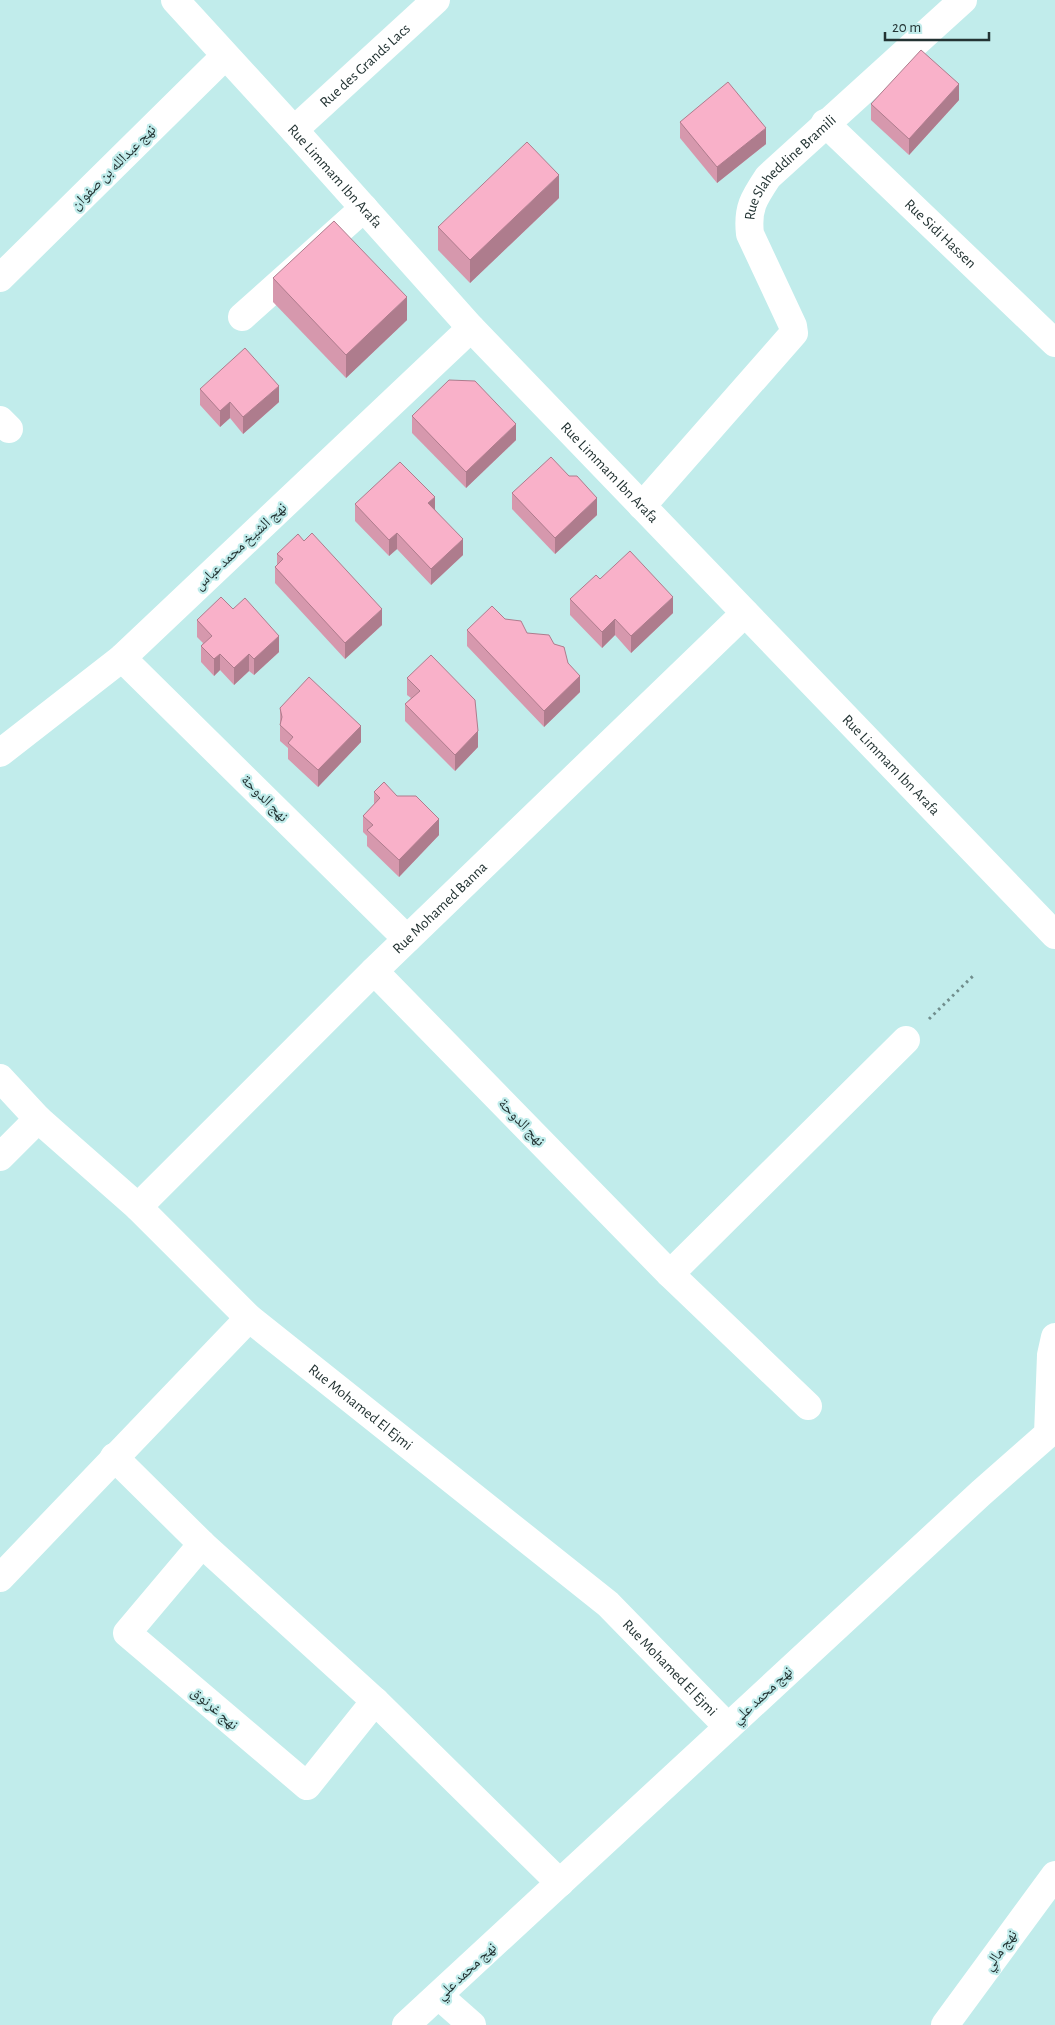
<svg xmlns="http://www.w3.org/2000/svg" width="1055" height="2025" font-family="'Alegreya Sans','Noto Naskh Arabic',sans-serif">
  <rect width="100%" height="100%" fill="#c1eceb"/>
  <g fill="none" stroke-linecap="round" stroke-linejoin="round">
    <path stroke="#718e8d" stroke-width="3" stroke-dasharray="2.5 4" stroke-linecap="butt" d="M929,1019L975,974"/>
    <g stroke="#fff" stroke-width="28">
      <path id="s1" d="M175,0L294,130L471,328L1055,935"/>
      <path id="s2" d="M825,123L1055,343"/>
      <path id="s3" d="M294,130L436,0"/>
      <path d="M0,278L225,56"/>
      <path d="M242,317L364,208"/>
      <path d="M0,420L9,429"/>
      <path id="s4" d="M642,506L794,333L793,326L750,234C747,208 754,198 768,177L963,0"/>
      <path d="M122,658L407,939"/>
      <path d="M0,753L122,658L471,328"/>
      <path d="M374,971L670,1274L808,1406"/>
      <path id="s5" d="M0,1078L38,1119L138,1207L249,1318L608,1604L728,1727"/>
      <path d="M0,1157L38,1119"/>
      <path id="s6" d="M138,1207L374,971L745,613"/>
      <path d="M670,1274L906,1040"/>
      <path d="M114,1457L202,1544L375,1701L560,1883"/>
      <path d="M202,1544L127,1633L307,1786L375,1701"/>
      <path d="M0,1578L249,1318"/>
      <path d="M439,1996L472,2025"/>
      <path d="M945,2025L1055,1875"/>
    </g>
    <path stroke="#fff" stroke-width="28" d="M406,2025L981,1493L1048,1434L1051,1355L1055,1337"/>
  </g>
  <g fill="#d698ad">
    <path d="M959,100L909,155L871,120V104Z"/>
    <path d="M680,122L766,144L717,183L680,138Z"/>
    <path d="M559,198L470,283L438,250V227Z"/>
    <path d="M273,278L407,320L346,378L273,302Z"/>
    <path d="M200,389L279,402L243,434L230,418L220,427L200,405Z"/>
    <path d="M412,416L516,440L466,488L412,433Z"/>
    <path d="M512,493L597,515L555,554L512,509Z"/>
    <path d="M355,504L435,509L463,555L431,585L397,549L389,556L355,521Z"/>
    <path d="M304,541L382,625L345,659L275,583V567L277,565V554Z"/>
    <path d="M600,579L673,613L631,653L615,635L602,648L570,615V599Z"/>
    <path d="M233,609L279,652L254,675L249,671L234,685L220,670L214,676L201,662V646L203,643L197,637V620Z"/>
    <path d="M505,619L527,633L554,644L568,663L580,692L544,727L467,646V630Z"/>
    <path d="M407,678L478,747L455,771L405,721V704L411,698L407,695Z"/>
    <path d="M280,708L361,742L318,787L288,759V748L280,741Z"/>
    <path d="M374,792L397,796L439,835L399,877L367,846V836L363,832V816L374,804Z"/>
  </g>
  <g fill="#ae7c8d">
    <path d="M959,84V100L909,155V139Z"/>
    <path d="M766,128V144L717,183V167Z"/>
    <path d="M559,175V198L470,283V260Z"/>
    <path d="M407,297V320L346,378V355Z"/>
    <path d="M279,386V402L243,434V417Z"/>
    <path d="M230,402V418L220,427V411Z"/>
    <path d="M516,424V440L466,488V472Z"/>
    <path d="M435,497V513L428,503Z"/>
    <path d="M597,498V515L555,554V538Z"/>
    <path d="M397,533V549L389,556V540Z"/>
    <path d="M463,539V555L431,585V569Z"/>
    <path d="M673,597V613L631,653V636Z"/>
    <path d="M382,609V625L345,659V643Z"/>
    <path d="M615,619V635L602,648V632Z"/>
    <path d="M279,636V652L254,675V659Z"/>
    <path d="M220,654V670L214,676V659Z"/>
    <path d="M249,654V671L234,685V668Z"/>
    <path d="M580,676V692L544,727V711Z"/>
    <path d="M361,726V742L318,787V770Z"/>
    <path d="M478,731V747L455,771V755Z"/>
    <path d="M439,819V835L399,877V860Z"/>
  </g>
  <g fill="#f9b1c9" stroke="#ae7c8d">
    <path d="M921,50L959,84L909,139L871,104Z"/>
    <path d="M728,82L766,128L717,167L680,122Z"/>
    <path d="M527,142L559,175L470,260L438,227Z"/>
    <path d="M334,221L407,297L346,355L273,278Z"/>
    <path d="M245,348L279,386L243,417L230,402L220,411L200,389Z"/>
    <path d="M449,380L475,381L516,424L466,472L412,416Z"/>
    <path d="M551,457L569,476H577L597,498L555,538L512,493Z"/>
    <path d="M400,462L435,497L428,503L463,539L431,569L397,533L389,540L355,504Z"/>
    <path d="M312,533L382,609L345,643L275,567L283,559L277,554L298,534L304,541Z"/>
    <path d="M630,551L673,597L631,636L615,619L602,632L570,599L596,575L600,579Z"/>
    <path d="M221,597L233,609L245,598L279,636L254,659L249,654L234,668L220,654L214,659L201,646L212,636L197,620Z"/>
    <path d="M492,606L505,619L521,621L527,633L549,635L554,644L564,647L568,663L580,676L544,711L467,630Z"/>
    <path d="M431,655L475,700L478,731L455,755L405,704L420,691L407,678Z"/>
    <path d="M309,677L361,726L318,770L288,743L293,737L280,725L282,717L280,708Z"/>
    <path d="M384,782L397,796H416L439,819L399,860L367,830L373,825L363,816L380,798L374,792Z"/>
  </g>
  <g text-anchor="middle" stroke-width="4.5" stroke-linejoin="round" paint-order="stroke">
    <g font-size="15" fill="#233333" stroke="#c1eceb">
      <text dy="5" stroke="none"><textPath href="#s3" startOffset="96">Rue des Grands Lacs</textPath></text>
      <text transform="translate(113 167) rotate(-45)" y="5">نهج عبدالله بن صفوان</text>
      <text dy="5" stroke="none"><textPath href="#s4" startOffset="421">Rue Slaheddine Bramili</textPath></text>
      <text dy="5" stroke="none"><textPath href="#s1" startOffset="238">Rue Limmam Ibn Arafa</textPath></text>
      <text dy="5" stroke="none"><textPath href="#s2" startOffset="160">Rue Sidi Hassen</textPath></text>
      <text dy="5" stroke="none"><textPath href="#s1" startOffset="642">Rue Limmam Ibn Arafa</textPath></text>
      <text transform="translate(240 546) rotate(-43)" y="5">نهج الشيخ محمد عباس</text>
      <text dy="5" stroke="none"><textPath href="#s1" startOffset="1048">Rue Limmam Ibn Arafa</textPath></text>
      <text transform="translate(265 798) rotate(45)" y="5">نهج الدوحة</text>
      <text dy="5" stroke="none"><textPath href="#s6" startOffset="425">Rue Mohamed Banna</textPath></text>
      <text transform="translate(522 1122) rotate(46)" y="5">نهج الدوحة</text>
      <text dy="5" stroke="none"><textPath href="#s5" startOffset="489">Rue Mohamed El Ejmi</textPath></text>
      <text dy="5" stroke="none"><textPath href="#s5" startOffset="894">Rue Mohamed El Ejmi</textPath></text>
      <text transform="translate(762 1695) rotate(-43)" y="5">نهج محمد علي</text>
      <text transform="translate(215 1708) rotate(41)" y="5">نهج غرنوق</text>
      <text transform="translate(1000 1950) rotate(-54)" y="5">نهج مالي</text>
      <text transform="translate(466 1971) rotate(-43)" y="5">نهج محمد علي</text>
    </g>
  </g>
  <path d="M885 32v8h104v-8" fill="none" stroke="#233333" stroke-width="2.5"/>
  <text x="892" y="32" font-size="15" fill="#233333" stroke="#c1eceb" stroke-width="4" paint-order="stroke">20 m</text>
</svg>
